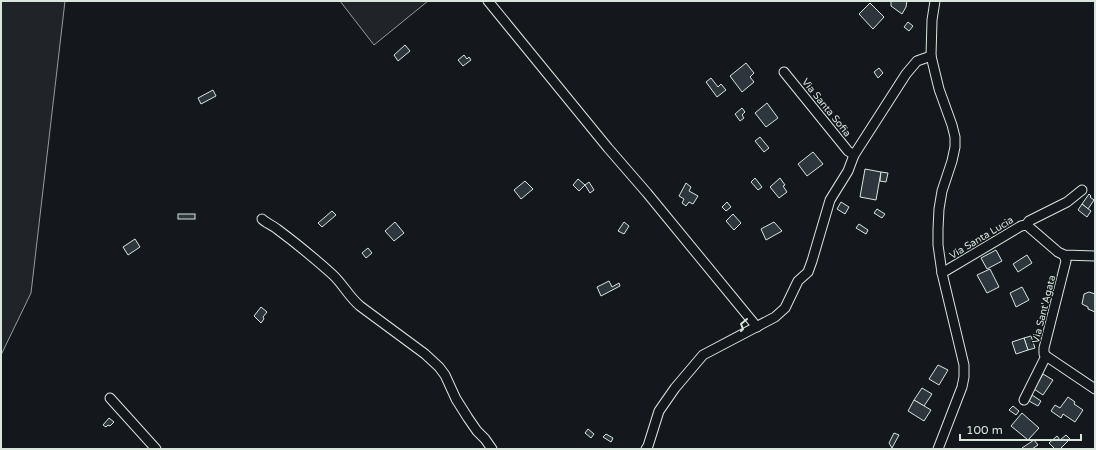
<svg xmlns="http://www.w3.org/2000/svg" width="1096" height="450" font-family="'Varela Round',sans-serif">
  <rect width="100%" height="100%" fill="#14181c"/>
  <g fill="#202428" stroke="#939e99">
    <path d="M1,1H65L31,293L1,355Z"/>
    <path d="M340,1H428L374,45Z"/>
  </g>
  <g fill="#2c363c" stroke="#d8e6dc">
    <path d="M891,1H907L906,7L902,14L891,6Z"/>
    <path d="M870,3L884,17L873,29L859,14Z"/>
    <path d="M908,22L913,26L909,31L904,27Z"/>
    <path d="M405,45L410,51L398,61L394,55Z"/>
    <path d="M464,55L467,59L469,57L471,60L463,66L458,60Z"/>
    <path d="M746,63L754,73L750,77L754,82L742,92L730,76Z"/>
    <path d="M879,68L883,73L878,78L874,72Z"/>
    <path d="M711,78L718,87L721,84L726,90L717,97L706,82Z"/>
    <path d="M213,90L216,96L201,104L198,98Z"/>
    <path d="M767,103L778,118L766,127L755,113Z"/>
    <path d="M742,108L745,112L742,115L744,118L740,121L735,114Z"/>
    <path d="M760,137L769,148L764,152L755,141Z"/>
    <path d="M813,152L823,164L807,176L798,164Z"/>
    <path d="M865,169L881,172L876,200L860,197Z"/>
    <path d="M881,172L888,173L886,182L880,181Z"/>
    <path d="M755,178L762,187L758,190L751,182Z"/>
    <path d="M780,178L785,185L783,186L787,192L779,198L770,187Z"/>
    <path d="M578,179L585,185L579,191L573,185Z"/>
    <path d="M525,181L533,189L521,199L514,190Z"/>
    <path d="M589,182L594,190L590,193L585,185Z"/>
    <path d="M686,183L691,187L689,191L698,196L693,204L689,202L686,206L682,203L684,199L679,196Z"/>
    <path d="M1089,194L1091,196L1090,197L1094,200L1088,209L1082,204Z"/>
    <path d="M727,202L731,207L726,211L722,207Z"/>
    <path d="M841,202L849,207L845,214L837,209Z"/>
    <path d="M1082,204L1091,211L1087,217L1078,210Z"/>
    <path d="M877,209L885,214L882,218L874,213Z"/>
    <path d="M332,211L336,215L322,227L318,223Z"/>
    <rect x="178" y="214" width="17" height="5"/>
    <path d="M733,214L741,223L734,230L726,221Z"/>
    <path d="M395,222L404,233L394,241L385,231Z"/>
    <path d="M624,222L629,226L624,234L618,231Z"/>
    <path d="M774,222L782,231L766,240L761,229Z"/>
    <path d="M859,224L868,230L866,234L856,228Z"/>
    <path d="M135,239L140,247L128,255L123,247Z"/>
    <path d="M368,248L372,253L366,258L362,253Z"/>
    <path d="M996,250L1002,261L987,269L981,258Z"/>
    <path d="M1027,255L1032,263L1018,272L1013,264Z"/>
    <path d="M990,269L999,287L987,293L977,275Z"/>
    <path d="M609,281L612,287L619,283L620,286L601,296L597,287Z"/>
    <path d="M1022,287L1029,300L1016,307L1010,293Z"/>
    <path d="M1089,292L1095,294V312L1088,309V307L1082,304L1084,294Z"/>
    <path d="M261,307L267,312L263,317L264,319L261,323L254,316Z"/>
    <path d="M1031,336L1035,348L1028,350L1024,338Z"/>
    <path d="M1024,338L1028,350L1016,354L1012,342Z"/>
    <path d="M938,365L948,370L939,385L929,379Z"/>
    <path d="M1043,374L1053,380L1043,395L1034,389Z"/>
    <path d="M922,388L932,394L924,406L914,400Z"/>
    <path d="M1032,395L1041,401L1038,406L1029,401Z"/>
    <path d="M1068,397L1075,402L1074,404L1083,410L1075,422L1063,414L1061,418L1051,411L1055,405L1060,408Z"/>
    <path d="M914,400L931,410L924,421L908,411Z"/>
    <path d="M1013,406L1019,411L1016,415L1009,410Z"/>
    <path d="M1022,413L1039,428L1028,440L1011,426Z"/>
    <path d="M109,418L114,422L110,426L108,425L106,427L103,425Z"/>
    <path d="M588,429L594,434L591,438L585,433Z"/>
    <path d="M894,433L899,435L892,448L889,443Z"/>
    <path d="M606,434L613,438L611,442L603,437Z"/>
    <path d="M1066,435L1070,439L1060,449H1055L1049,443L1057,436L1060,440Z"/>
    <path d="M1034,440L1038,445L1032,449H1023L1022,448Z"/>
  </g>
  <g fill="none" stroke-linecap="round" stroke-linejoin="round">
    <g stroke="#d8e6dc" stroke-width="11">
      <g id="minor">
        <path d="M488,1L608,148L647,193L757,327"/>
        <path d="M935,1L932,20L931,56L939,89L952,125L955,137V147L952,161L942,191L939,209L938,229V245L942,273L964,365V377L962,387L938,449"/>
        <path d="M784,72L848,151L854,155"/>
        <path d="M262,219C266,223 272,225 277,229C296,243 314,258 332,274C343,284 349,297 360,306L425,354L439,367L445,375L456,399L468,418L477,431L485,439L492,449"/>
        <path d="M1026,225L1029,221L1067,202L1082,190"/>
        <path d="M1064,255L1066,261L1044,348V354L1046,356L1095,389"/>
        <path d="M942,273L1021,226L1026,225L1029,227L1058,252L1064,255L1095,256"/>
        <path d="M110,398L156,449"/>
        <path d="M1024,400L1046,356"/>
        <path d="M646,449L648,446L659,411L675,388L703,355L775,317L785,308L798,281L808,272L812,261L830,200L848,171L854,155L906,74L917,61L931,56"/>
      </g>
    </g>
    <use href="#minor" stroke="#14181c" stroke-width="9"/>
    <path stroke="#d8e6dc" stroke-width="2" d="M741,331L743,329L741,324L747,319"/>
  </g>
  <g text-anchor="middle" stroke-width="3" stroke-linejoin="round" paint-order="stroke">
    <g font-size="10" fill="#d8e6dc" stroke="#14181c">
      <text transform="translate(827 107) rotate(51)" y="4">Via Santa Sofia</text>
      <text transform="translate(981 237) rotate(-31)" y="4">Via Santa Lucia</text>
      <text transform="translate(1043 309) rotate(-76)" y="4">Via Sant'Agata</text>
    </g>
  </g>
  <rect width="1096" height="450" fill="none" stroke="#d8e6dc" stroke-width="4"/>
  <path d="M960 434v6h121v-6" fill="none" stroke="#d8e6dc" stroke-width="2"/>
  <text x="966" y="434" font-size="12" fill="#d8e6dc" stroke="#14181c" stroke-width="3" paint-order="stroke">100 m</text>
</svg>
